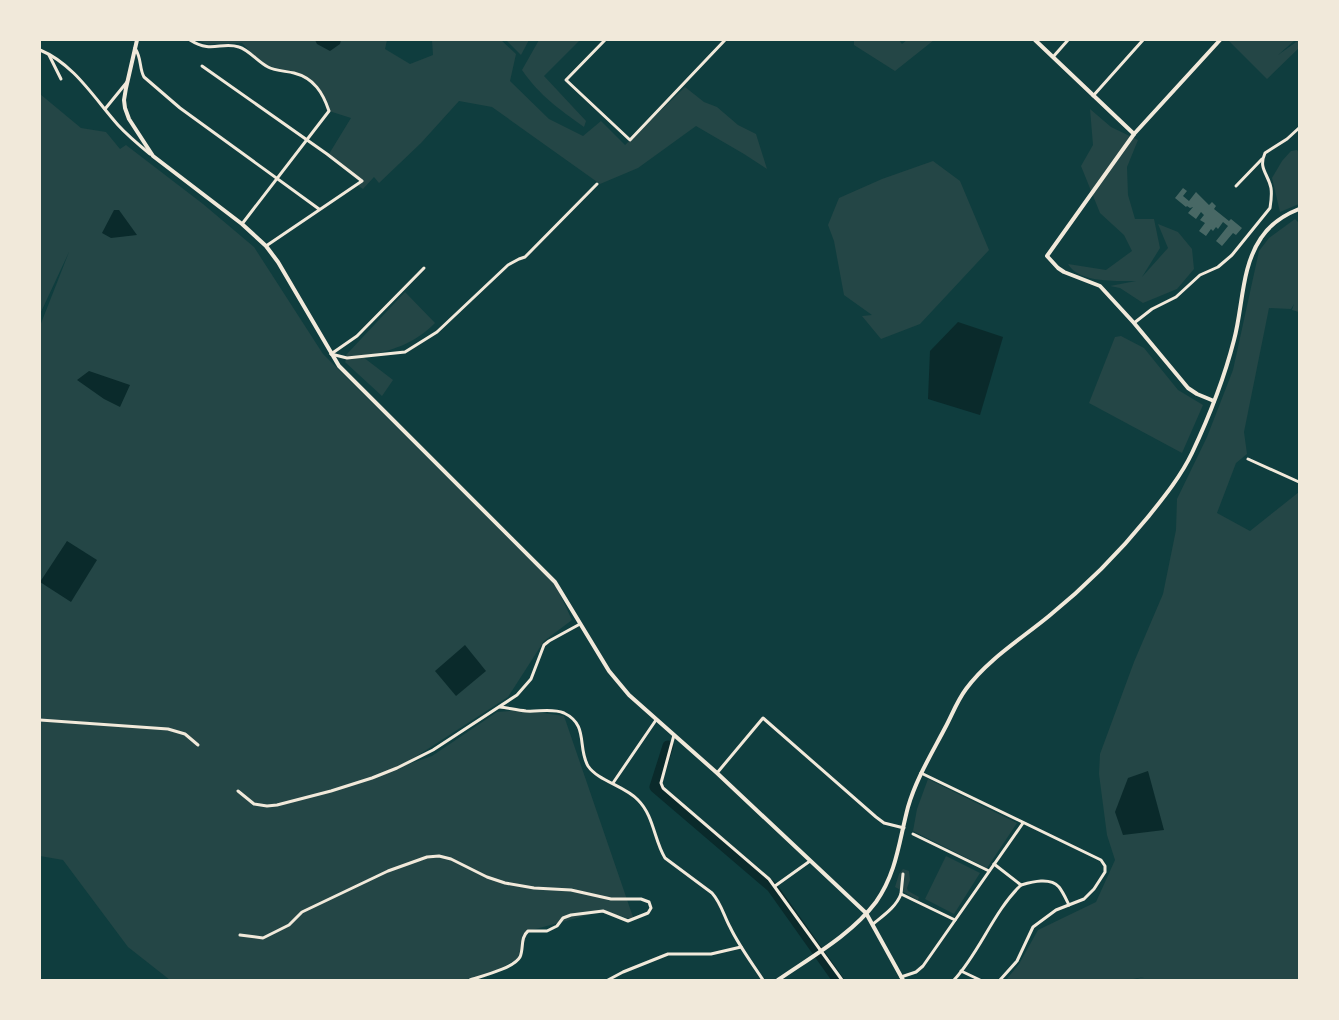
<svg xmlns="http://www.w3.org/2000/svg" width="1339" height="1020" font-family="Quicksand,sans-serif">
  <rect width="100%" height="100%" fill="#0f3d3e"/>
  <g fill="#244646">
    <path d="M198,40H387L385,49L410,64L433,55L432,40H501L516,54L510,81L549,119L583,136L601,121L625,145L685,87L704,102L717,107L738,125L756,134L767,169L744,154L696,126L638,168L600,184L492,107L459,101L421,143L379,183L374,177L363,189L357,185L360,180L329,154L351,118L329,111L316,84L294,73L262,64L242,43L207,44Z"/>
    <path d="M506,40H529L521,55Z"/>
    <path d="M539,40H580L544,76L586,121L584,127C558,108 541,97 522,70Z"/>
    <path d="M854,40H899L902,44L907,40H934L895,71L854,45Z"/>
    <path d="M1228,40H1295L1278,55L1299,40V48L1267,79Z"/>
    <path d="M40,94L81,128L106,132L120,149L126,145L203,204L254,247L323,354L556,586L572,620L544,641L508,697L400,767L432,756L497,712L522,710L564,716L634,920L603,911L528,931L520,957L505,966L474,980H170L128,947L63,860L40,856V326L69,252L40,314Z"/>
    <path d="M1090,109L1111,127L1138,140L1127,167L1128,195L1135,219H1154L1160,248L1142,277L1168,248L1158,224L1178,232L1192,249L1194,269L1177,289L1143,303L1120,288L1110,286L1136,281C1116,281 1079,283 1068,264L1106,270L1132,251L1124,235L1100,213L1081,166L1093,145Z"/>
    <path d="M1297,150L1299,153V204L1280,212L1272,178L1282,161L1291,151Z"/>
    <path d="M933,161L960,181L989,250L920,324L881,339L862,316L872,315L844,295L834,241L828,225L839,198L882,179Z"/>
    <path d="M1295,219L1299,223V312L1292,310L1294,304L1291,309L1269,308L1244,432L1247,454L1236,463L1217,513L1250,531L1299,492V980H1133L1144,977L1128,980H1006L1019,964L1038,930L1096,902L1115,860L1107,835L1099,774L1100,754L1134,662L1163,594L1176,530L1177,499L1207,437L1233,370L1259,251L1269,238Z"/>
    <path d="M405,292L435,323C413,345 392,350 363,357L393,380L382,396L345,362L347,358L346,355Z"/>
    <path d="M1121,336L1144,348L1178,390L1203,405L1182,453L1089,403L1115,337Z"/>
    <path d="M928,779L1017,823L987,868L913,831L917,809Z"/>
    <path d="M946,856L980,873L954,914L925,899Z"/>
    <path d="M903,869L909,871L910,880L907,888L908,891L919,897L918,900L895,887L899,874Z"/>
  </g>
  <g fill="#0a2a2b">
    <path d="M315,40H341L340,44L330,51L317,44Z"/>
    <path d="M114,210H119L137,235L111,238L102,233Z"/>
    <path d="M958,322L1003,337L980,415L928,399L930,351Z"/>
    <path d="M89,371L130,385L120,407L104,399L77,380Z"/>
    <path d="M67,541L97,560L71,602L40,582Z"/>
    <path d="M465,645L486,671L456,696L435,671Z"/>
    <path d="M1148,771L1164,830L1123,835L1115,812L1128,778Z"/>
  </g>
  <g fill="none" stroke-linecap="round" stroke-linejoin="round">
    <path stroke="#0a2a2b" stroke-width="11" d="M668,746L655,787L772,887L838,980"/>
  </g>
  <path fill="#486865" d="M1183,188L1187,191L1183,196L1189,201L1196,192L1209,205L1212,202L1216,206L1214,209L1229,221L1231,219L1242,228L1236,235L1233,233L1222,246L1216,241L1228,226L1223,222L1218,229L1216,227L1213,231L1211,229L1206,236L1199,231L1205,223L1200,220L1204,215L1201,212L1196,219L1188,213L1193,207L1190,208L1187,206L1186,207L1175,198Z"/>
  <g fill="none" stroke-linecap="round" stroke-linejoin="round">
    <g stroke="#f1e9da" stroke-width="3">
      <path d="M190,40C212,54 221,41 239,47C249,50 258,62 268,67C275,71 286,71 294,73C314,78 323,93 329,111L242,224"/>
      <path d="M605,40L566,80L630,140L725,40"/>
      <path d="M135,48C142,59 139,68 144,77L180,108L319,209"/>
      <path d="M40,50C74,64 94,98 118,125C128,136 139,145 150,154"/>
      <path d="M49,55L61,79"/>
      <path d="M1053,57L1068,40"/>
      <path d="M202,66L327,154L362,181L266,246"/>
      <path d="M1093,96L1143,40"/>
      <path d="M105,109L127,82"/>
      <path d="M1236,186L1262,159"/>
      <path d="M1134,323L1152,309L1176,297L1200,275L1218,267L1232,255L1270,208C1271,202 1272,195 1271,188C1268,173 1258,169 1265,153L1287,139L1299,128"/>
      <path d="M331,354L347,358L405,352L437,332L508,265L519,259L525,257L597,184"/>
      <path d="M331,354L357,336L424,268"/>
      <path d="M1248,459L1299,482"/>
      <path d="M500,707C508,708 517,710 526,711C538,712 552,708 564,713C589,725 577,747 588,766C598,781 625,786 638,800C654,816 654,840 665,858L712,893C721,903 724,916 730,927C739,946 752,963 763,980"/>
      <path d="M40,720L168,729L185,734L198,745"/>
      <path d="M674,735L661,783L663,788L769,879L842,980"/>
      <path d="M717,773L763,718L876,817L884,823L904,828"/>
      <path d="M921,773L1101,860L1105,866V872L1094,889L1084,899L1056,910L1033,927L1017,961L1000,980"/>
      <path d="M613,783L656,720"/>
      <path d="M238,791L254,804L267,806L277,805L331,791L372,778L397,768L433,750L517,695L531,679L544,645L549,641L580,624"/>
      <path d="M913,834L989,871"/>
      <path d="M994,864L1021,885C1032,882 1050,877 1059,887C1063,892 1066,899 1069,905"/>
      <path d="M775,886L810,861"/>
      <path d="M901,894L903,874"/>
      <path d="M873,924C884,915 896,907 901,894L955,920"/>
      <path d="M240,935L263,938L289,925L302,912L388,871L427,857L439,856L451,859L487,877L505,883L534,888L571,890L611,899H641L649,902L651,908L648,913L628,921L603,911L571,915L563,918L557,926L547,931H528C520,938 524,948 520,957C514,968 482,976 470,980"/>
      <path d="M961,971L980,980"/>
      <path d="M901,977L916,972L923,966L1023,823"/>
      <path d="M608,980L623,972L668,954H711L741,947"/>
      <path d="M954,980C980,952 993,912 1021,885"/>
    </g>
    <g stroke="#f1e9da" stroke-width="4">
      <path d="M137,40L126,88L124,100L125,108L129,119L153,156L242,224L266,246L278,262L339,366L555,582L609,671L629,695L717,773L866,913L903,980"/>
      <path d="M1035,40L1134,134"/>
      <path d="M1214,401L1197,394L1188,388L1134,323L1100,286L1064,272L1058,268L1047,256L1134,134L1220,40"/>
      <path d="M778,980C811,957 851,935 876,902C897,872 899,841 908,807C916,779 932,753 945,728C952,715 957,701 966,689C987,660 1021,639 1049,616C1086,586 1118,554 1148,517C1164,497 1181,476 1192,453C1209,417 1224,379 1234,340C1243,307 1241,267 1261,238C1270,224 1284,215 1299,209"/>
    </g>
  </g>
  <rect width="1339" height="1020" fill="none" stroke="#f1e9da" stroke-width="82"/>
</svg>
